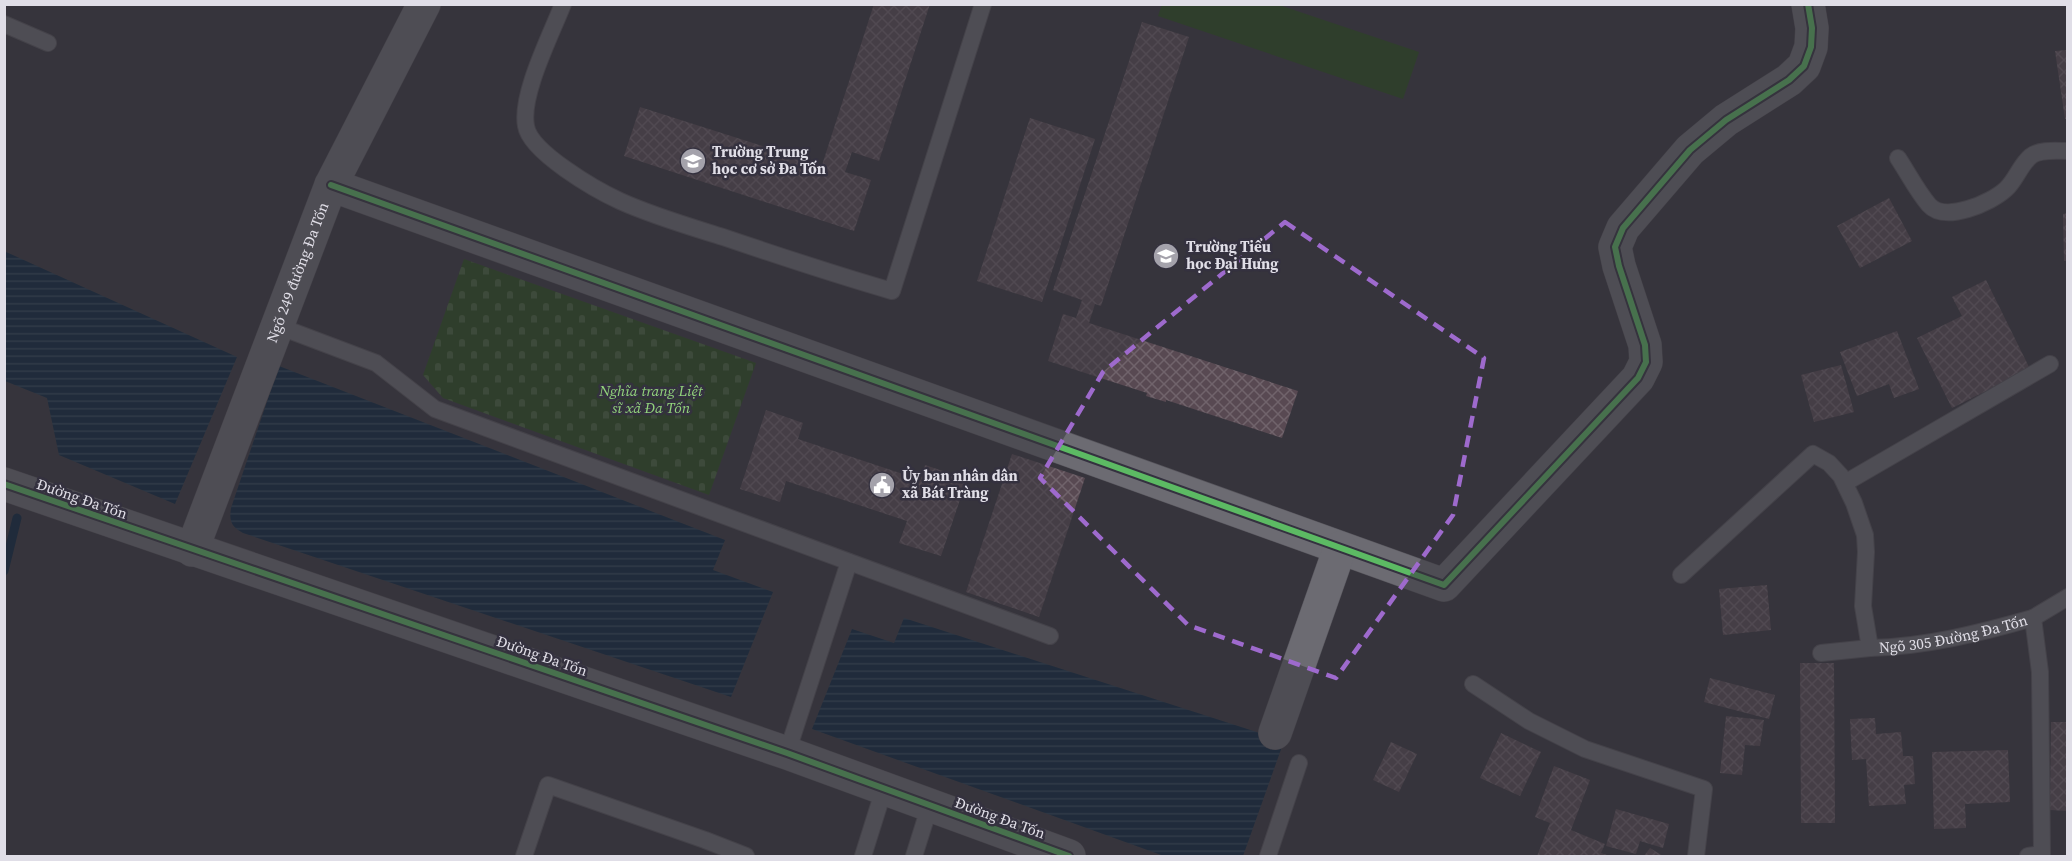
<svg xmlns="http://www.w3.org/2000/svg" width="2072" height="861" font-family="'Source Serif 4',serif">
  <defs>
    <pattern id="cemetery-stones" width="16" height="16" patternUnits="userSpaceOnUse" patternTransform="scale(1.5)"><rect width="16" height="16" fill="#274b19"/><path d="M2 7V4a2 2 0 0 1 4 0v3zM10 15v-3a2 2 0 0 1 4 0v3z" fill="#46643a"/></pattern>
    <pattern id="water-rules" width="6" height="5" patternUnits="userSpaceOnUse" patternTransform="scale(1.5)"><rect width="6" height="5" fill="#05213a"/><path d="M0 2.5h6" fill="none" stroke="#294156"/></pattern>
    <pattern id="building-cross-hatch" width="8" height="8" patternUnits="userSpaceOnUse" patternTransform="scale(1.5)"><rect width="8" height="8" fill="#584952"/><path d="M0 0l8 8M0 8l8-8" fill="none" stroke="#70636b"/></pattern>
  </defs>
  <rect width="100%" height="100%" fill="#36343c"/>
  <path fill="#274b19" d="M1162,4L1279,5L1419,52L1403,99L1158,16Z"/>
  <path fill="url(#cemetery-stones)" d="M464,259L756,363L709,495L443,398L423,375Z"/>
  <g fill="url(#water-rules)">
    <path d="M4,251L237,357L175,504L59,455L47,398L5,381Z"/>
    <path d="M279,366L725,540L713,570L773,592L731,697L243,533C231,526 229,521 231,508Z"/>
    <path d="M904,618L1284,741L1243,856H1164L812,729L852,629L894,643Z"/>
  </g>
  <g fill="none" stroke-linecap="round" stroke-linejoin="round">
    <path stroke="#05213a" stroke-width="9" d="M4,571L17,518"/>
  </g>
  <g fill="url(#building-cross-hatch)">
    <path d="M874,4H930L879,161L852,152L845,172L871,180L854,231L624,156L640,107L822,165Z"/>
    <path d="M1142,22L1189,37L1101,306L1095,304L1089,323L1298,391L1282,438L1166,400V402L1146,396L1147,393L1048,361L1063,314L1076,318L1082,300L1053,290Z"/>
    <path d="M2067,50V119H2065L2055,51Z"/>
    <path d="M1030,118L1095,139L1042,302L977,281Z"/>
    <path d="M1889,198L1912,241L1860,268L1837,226Z"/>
    <path d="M2067,213V261H2064L2063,214Z"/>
    <path d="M1986,280L2030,369L1952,408L1917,338L1962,316L1952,297Z"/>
    <path d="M1897,331L1919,389L1894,398L1889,384L1857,396L1840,352Z"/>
    <path d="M1841,365L1854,412L1814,422L1801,375Z"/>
    <path d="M766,410L803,423L798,439L921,480L925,465L967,479L941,556L899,543L907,521L786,481L780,502L740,489Z"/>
    <path d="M1012,454L1085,478L1039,617L966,592Z"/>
    <path d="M1767,585L1771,630L1723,635L1719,589Z"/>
    <path d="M1800,663H1834L1835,823H1801Z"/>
    <path d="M1710,678L1775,695L1769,719L1704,702Z"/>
    <path d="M1726,716L1764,720L1760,746L1745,745L1742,775L1720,773Z"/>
    <path d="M1875,718L1876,734L1901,732L1903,756H1913L1915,784L1904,785L1906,804L1869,806L1866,759L1852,760L1850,719Z"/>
    <path d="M2051,722H2067V811L2050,810Z"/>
    <path d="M1501,733L1541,752L1520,796L1480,778Z"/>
    <path d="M1391,742L1417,754L1399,792L1373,780Z"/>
    <path d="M2008,750L2010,802L1965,804L1966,828L1934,829L1932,752Z"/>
    <path d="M1554,766L1590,780L1571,830L1605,844L1601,853L1610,856H1537L1550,823L1535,817Z"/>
    <path d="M1616,809L1669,824L1663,848L1640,841L1636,854L1606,846Z"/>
    <path d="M1650,848L1663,856H1644Z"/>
  </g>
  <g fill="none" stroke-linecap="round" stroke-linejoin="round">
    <g stroke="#55535a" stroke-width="18">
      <g id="service">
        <path d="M563,4C551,35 520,95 526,126C530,152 596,190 620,201C653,216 688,226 723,237C779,256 836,275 892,291L983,4"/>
        <path d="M4,24L48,43"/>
        <path d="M1898,158C1908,173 1917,191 1929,205C1945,223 1991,203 2006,189C2016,180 2020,165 2031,156C2040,149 2057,151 2068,151"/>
        <path d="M278,326L376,363L435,409L1050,636"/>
        <path d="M1845,483L2050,364"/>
        <path id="s1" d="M1681,575L1813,454L1829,463L1841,476L1854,503L1865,535L1866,552L1863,606L1870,648C1924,647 1981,633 2033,618L2040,672L2042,854L2028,856"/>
        <path d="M2033,618L2068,597"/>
        <path d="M1821,653L1870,648"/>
        <path d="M1473,684L1529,721L1585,749L1704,789L1696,856"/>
        <path d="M787,753L849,562"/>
        <path d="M524,856L548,785L705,840L746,856"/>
        <path d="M863,856L884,789"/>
        <path d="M914,856L930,805"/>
        <path d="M1268,856L1299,763"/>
      </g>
    </g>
    <g stroke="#55535a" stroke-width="34">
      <g id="minor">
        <path d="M331,185L1444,585L1638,378L1646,362L1645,345L1619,266L1615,247L1623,228L1690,150L1726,120L1789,80L1804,66L1811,47L1812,28L1808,4"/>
        <path id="s2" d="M192,550L331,185L424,4"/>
        <path d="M1275,733L1340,548"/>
      </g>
    </g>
    <g stroke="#55535a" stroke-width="34">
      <path id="tertiary" d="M4,484L787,753L1069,856"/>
    </g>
    <use href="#service" stroke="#6c6b72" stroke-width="16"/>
    <use href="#minor" stroke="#6c6b72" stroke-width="33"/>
    <use href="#tertiary" stroke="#6c6b72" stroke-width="33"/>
    <g stroke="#34313f" stroke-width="10">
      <g id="cycleway">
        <path d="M331,185L1444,585L1638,378L1646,362L1645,345L1619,266L1615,247L1623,228L1690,150L1726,120L1789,80L1804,66L1811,47L1812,28L1808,4"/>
        <path d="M4,484L787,753L1069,856"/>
      </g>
    </g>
    <use href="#cycleway" stroke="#5cba63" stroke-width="6"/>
  </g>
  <path d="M0 0H2072V861H0ZM1285,222L1484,358L1453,515L1336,678L1188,625L1040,478L1103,372Z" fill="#36343c" fill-opacity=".55" fill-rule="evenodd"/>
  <path fill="none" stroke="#9e6acd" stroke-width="4.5" stroke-dasharray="12 8" stroke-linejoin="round" d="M1285,222L1484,358L1453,515L1336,678L1188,625L1040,478L1103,372Z"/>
  <defs>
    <g id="school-disc" transform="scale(1.35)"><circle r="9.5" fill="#a4a2ab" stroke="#34313f"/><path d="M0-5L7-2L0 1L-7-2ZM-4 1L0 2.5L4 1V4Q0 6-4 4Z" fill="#fff"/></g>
    <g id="civic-disc" transform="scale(1.35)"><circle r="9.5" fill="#a4a2ab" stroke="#34313f"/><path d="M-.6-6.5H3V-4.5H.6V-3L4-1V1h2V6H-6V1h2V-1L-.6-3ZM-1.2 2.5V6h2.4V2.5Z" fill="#fff"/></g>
  </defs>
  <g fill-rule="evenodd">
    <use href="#school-disc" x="693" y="161"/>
    <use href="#school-disc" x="1166" y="256"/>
    <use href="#civic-disc" x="882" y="485"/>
  </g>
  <g text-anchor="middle" stroke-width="5" stroke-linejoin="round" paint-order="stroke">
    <g font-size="15" font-weight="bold" fill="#e0dee7" stroke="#34313f" text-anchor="start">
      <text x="712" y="157">Trường Trung<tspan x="712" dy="17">học cơ sở Đa Tốn</tspan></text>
      <text x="1186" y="252">Trường Tiểu<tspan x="1186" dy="17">học Đại Hưng</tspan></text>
      <text x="902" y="481">Ủy ban nhân dân<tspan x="902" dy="17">xã Bát Tràng</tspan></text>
    </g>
    <g font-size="15" fill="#e0dee7" stroke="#34313f">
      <text dy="5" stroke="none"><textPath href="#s2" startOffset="297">Ngõ 249 đường Đa Tốn</textPath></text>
      <text transform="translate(82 499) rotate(19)" y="5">Đường Đa Tốn</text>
      <text dy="5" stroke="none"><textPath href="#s1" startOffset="477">Ngõ 305 Đường Đa Tốn</textPath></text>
      <text transform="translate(542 656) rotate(19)" y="5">Đường Đa Tốn</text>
      <text transform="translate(1000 818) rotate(20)" y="5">Đường Đa Tốn</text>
    </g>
    <g font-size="15" font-style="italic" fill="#92d47c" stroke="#34313f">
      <text x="651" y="396">Nghĩa trang Liệt<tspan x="651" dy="17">sĩ xã Đa Tốn</tspan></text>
    </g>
  </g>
  <rect width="2072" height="861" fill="none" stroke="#e0dee7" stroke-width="12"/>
</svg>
